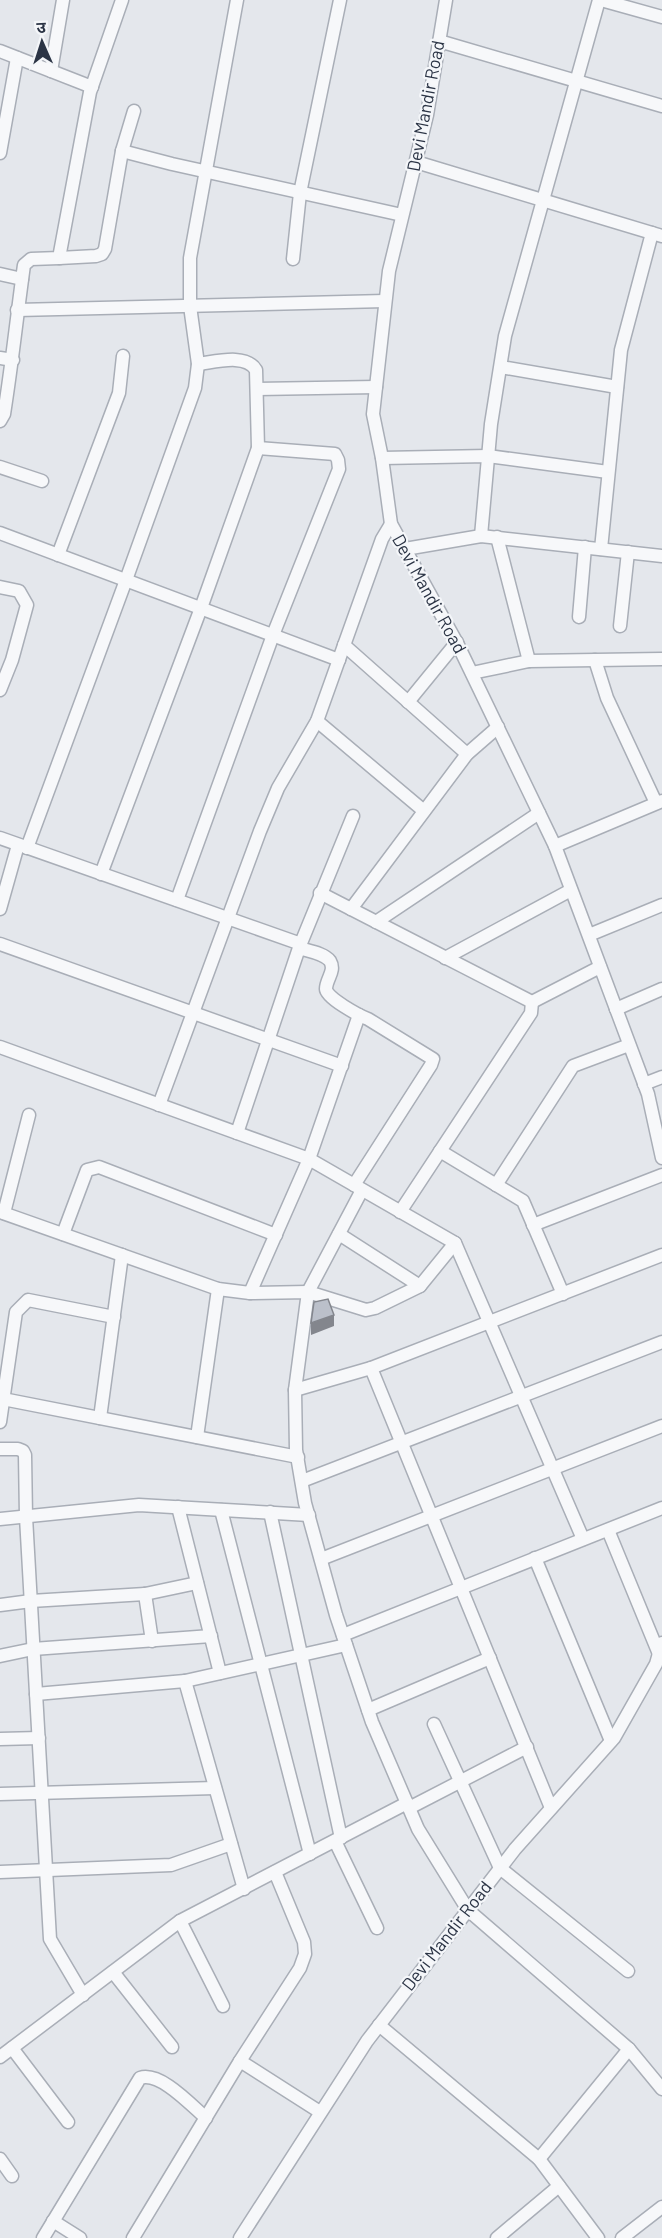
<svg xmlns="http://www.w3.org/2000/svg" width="662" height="2238" font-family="Barlow,'Noto Sans Devanagari',sans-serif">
  <rect width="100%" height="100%" fill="#e4e7ec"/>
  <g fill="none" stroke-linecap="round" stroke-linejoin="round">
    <g stroke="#a9aeb7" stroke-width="15">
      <g id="street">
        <path d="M446,0L427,115L389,271L373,414L382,458L391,524L458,645L555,846L648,1094L662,1158"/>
        <path d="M601,0L662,17"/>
        <path d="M439,41L662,106"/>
        <path d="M0,51L92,87"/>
        <path d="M51,71L63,0"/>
        <path d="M122,151L172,164L402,215"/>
        <path d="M0,153L17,58"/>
        <path d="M416,162L662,236"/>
        <path d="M59,258L96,256L102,254L105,249L122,151L134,111"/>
        <path d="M293,259L300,193L340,0"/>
        <path d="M0,274L22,279"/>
        <path d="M17,310L385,301"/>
        <path d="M0,358L13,360"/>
        <path d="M501,367L617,387"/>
        <path d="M257,389L376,387"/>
        <path d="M0,421L4,414C12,364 17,315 24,265L31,259L59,258L90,92L122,0"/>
        <path d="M382,458L488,456L608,472"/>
        <path d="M0,467L42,481"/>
        <path d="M0,533L339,660"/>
        <path d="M481,536L491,424L505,336L599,0"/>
        <path d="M497,537L529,661"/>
        <path d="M405,549L481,536L662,556"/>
        <path d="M601,549L621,350L652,233"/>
        <path d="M58,555L119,393L123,356"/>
        <path d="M0,587L19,591L27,605L12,660L0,690"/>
        <path d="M579,617L585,547"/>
        <path d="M620,626L628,552"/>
        <path d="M344,645L467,754"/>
        <path d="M595,660L607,698L656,803"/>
        <path d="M472,673L529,661L662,659"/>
        <path d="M408,702L457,642"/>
        <path d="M317,721L424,811"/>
        <path d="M0,838L301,944"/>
        <path d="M555,846L662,801"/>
        <path d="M27,848L126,580L195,388L198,364L190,306V258L237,0"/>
        <path d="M101,874L201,608L258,448L256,370C246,353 215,362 198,364"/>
        <path d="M320,893L532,1002L600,967"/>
        <path d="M177,900L273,635L339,469L338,460L335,454L258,448"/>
        <path d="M0,909L18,845"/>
        <path d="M351,909L467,754L498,727"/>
        <path d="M376,922L539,813"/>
        <path d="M589,935L662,905"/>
        <path d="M0,944L342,1066"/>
        <path d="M299,948C308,951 324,953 330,961C336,971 326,979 326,989C326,998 360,1016 368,1019L433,1059L431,1065L354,1185"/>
        <path d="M445,958L571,890"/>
        <path d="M616,1009L662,989"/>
        <path d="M0,1047L309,1159L455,1243L583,1539"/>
        <path d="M644,1084L662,1077"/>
        <path d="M159,1105L260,831L278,788L317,721L382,539L391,524"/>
        <path d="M237,1133L299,948L353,816"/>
        <path d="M440,1151L523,1201L563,1294"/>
        <path d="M496,1185L573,1066L629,1045"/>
        <path d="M362,1190L308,1292L295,1390L296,1450L305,1503L336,1615L372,1722L418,1829L468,1910L629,2049L662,2089"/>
        <path d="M0,1212L218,1289L250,1293L308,1292L366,1310L375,1308L420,1286L455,1243"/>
        <path d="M400,1212L531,1013L532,1002"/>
        <path d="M4,1213L29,1115"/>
        <path d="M533,1225L662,1175"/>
        <path d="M63,1234L87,1170L99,1167L276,1235"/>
        <path d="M339,1234L420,1286"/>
        <path d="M250,1293L309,1159L359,1015"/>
        <path d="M371,1368L551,1808"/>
        <path d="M295,1390L371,1368L662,1255"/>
        <path d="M3,1399L298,1457"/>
        <path d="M100,1418L122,1255"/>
        <path d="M0,1422L16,1312L28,1300L114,1317"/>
        <path d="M197,1437L218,1289"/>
        <path d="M0,1449H18L23,1451L25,1455L26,1517L50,1939L83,1995"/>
        <path d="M302,1481L662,1342"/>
        <path d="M178,1507L220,1673"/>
        <path d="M221,1510L310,1854"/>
        <path d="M270,1512L341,1838"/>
        <path d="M0,1519L139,1505L309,1515"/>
        <path d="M608,1530L659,1654"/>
        <path d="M535,1558L611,1741"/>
        <path d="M321,1559L662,1426"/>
        <path d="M145,1594L152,1641"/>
        <path d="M0,1605L31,1601L145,1594L197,1583"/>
        <path d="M343,1635L662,1508"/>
        <path d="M0,1656L33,1649L211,1636"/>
        <path d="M185,1681L244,1889"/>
        <path d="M36,1694L185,1681L346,1645"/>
        <path d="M368,1710L490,1658"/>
        <path d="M434,1724L500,1868L628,1971"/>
        <path d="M0,1739L39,1738"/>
        <path d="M0,1794L215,1788"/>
        <path d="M409,1808L527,1747"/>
        <path d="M335,1841L377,1928"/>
        <path d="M0,1872L171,1865L231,1844"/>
        <path d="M180,1921L223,2006"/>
        <path d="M113,1972L172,2047"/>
        <path d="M379,2025L539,2159L598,2238"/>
        <path d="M12,2048L68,2122"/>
        <path d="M0,2057L180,1921L407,1803"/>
        <path d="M240,2061L320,2112"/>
        <path d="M0,2159L12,2176"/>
        <path d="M539,2159L629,2049"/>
        <path d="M53,2221L80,2238"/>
        <path d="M43,2238L140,2078C160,2071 191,2105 206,2118"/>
        <path d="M133,2238L240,2061L300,1968L305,1954L304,1942L275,1872"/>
        <path d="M240,2238L367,2041L515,1849L614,1738L656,1664L662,1643"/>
        <path d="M497,2238L559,2186"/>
        <path d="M622,2238L662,2207"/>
      </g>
    </g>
    <use href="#street" stroke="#f7f8fa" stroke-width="12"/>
  </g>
  <path fill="#83868d" d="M334,1315V1326L311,1335V1323Z"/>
  <path fill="#bbc0ca" stroke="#83868d" stroke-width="1.5" d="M328,1299L334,1315L311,1323L314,1302Z"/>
  <g text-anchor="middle" stroke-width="4.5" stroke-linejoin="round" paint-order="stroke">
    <g font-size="18" fill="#2b3445" stroke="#f4f6f9">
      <text transform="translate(426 106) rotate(-79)" y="6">Devi Mandir Road</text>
      <text transform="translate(429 594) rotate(61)" y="6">Devi Mandir Road</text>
      <text transform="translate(447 1936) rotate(-52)" y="6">Devi Mandir Road</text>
    </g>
  </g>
  <g transform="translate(42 42) rotate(357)" stroke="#f4f6f9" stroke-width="4.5" paint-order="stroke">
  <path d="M0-4.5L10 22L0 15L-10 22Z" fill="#2b3445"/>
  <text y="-9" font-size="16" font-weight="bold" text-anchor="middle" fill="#2b3445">उ</text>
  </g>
</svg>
